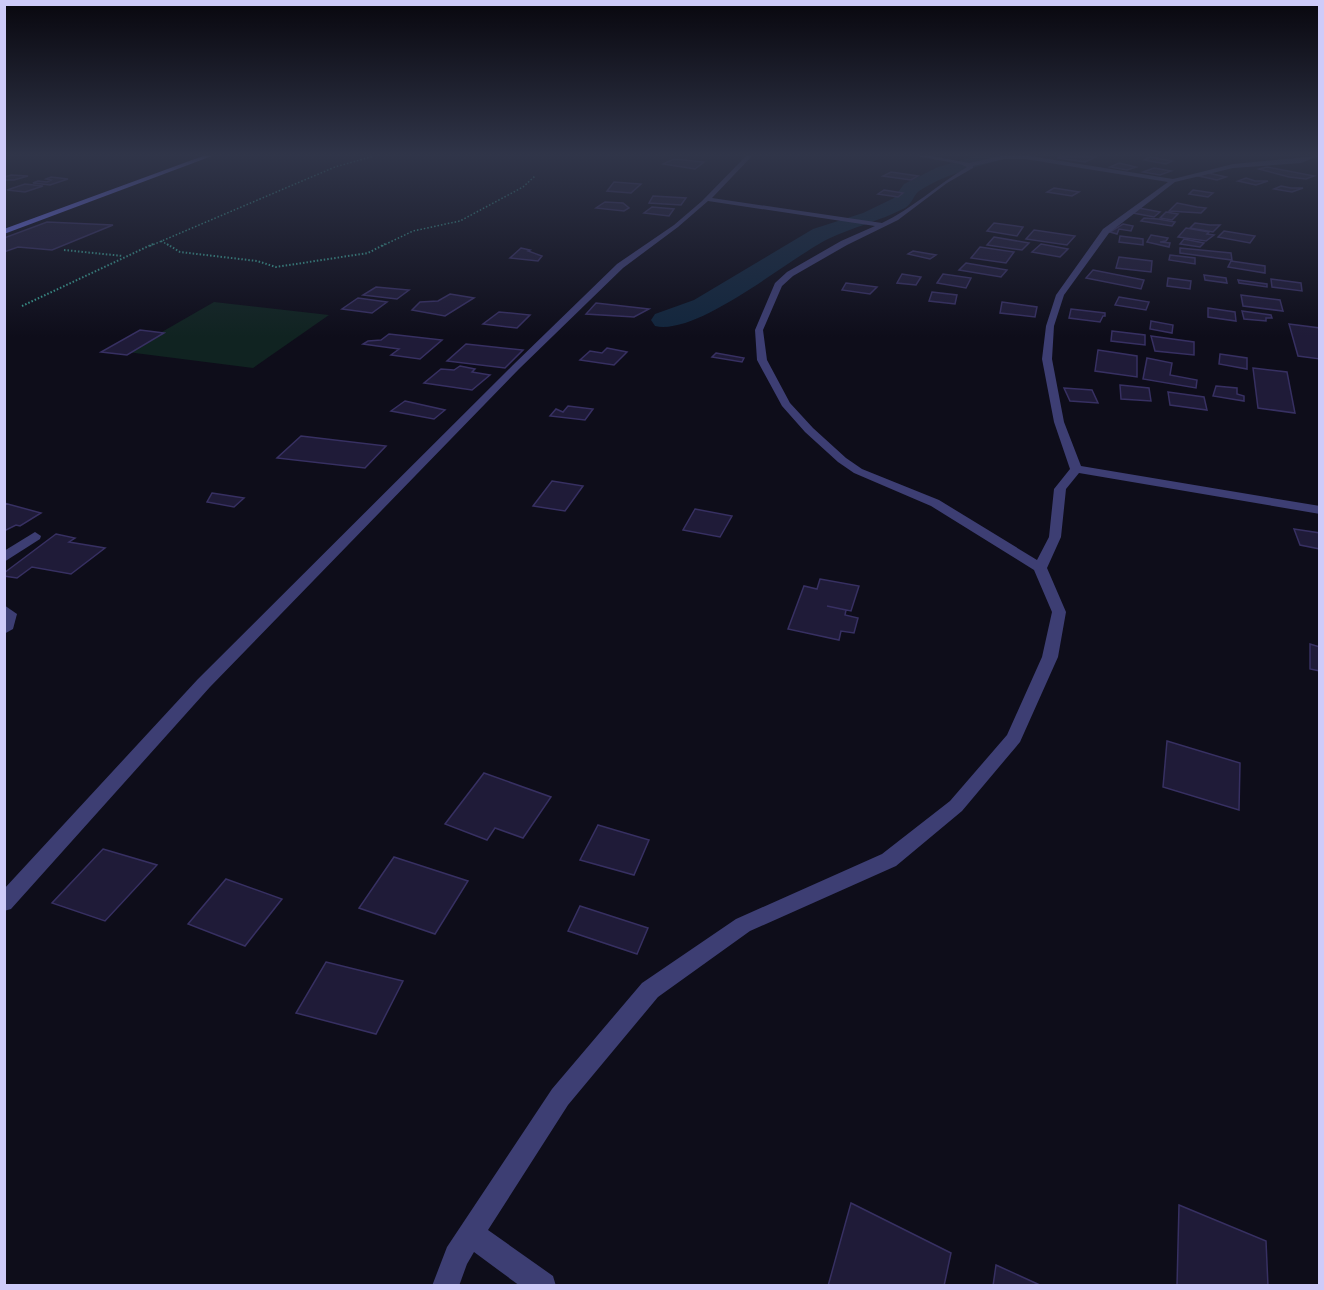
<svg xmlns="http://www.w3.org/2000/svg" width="1324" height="1290" font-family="'DM Sans',sans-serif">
  <rect width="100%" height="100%" fill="#0e0d1a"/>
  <path fill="#102321" d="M214,302L329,315L253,368L127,352Z"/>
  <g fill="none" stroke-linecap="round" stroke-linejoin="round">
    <path fill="#12263d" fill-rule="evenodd" d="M975,156H1003L1000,160C973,168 943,175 919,191C913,196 912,204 905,208C880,221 853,227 828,239C788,259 698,336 655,326L651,320L655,314L694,300L813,229L863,213L894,198L904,184L938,167Z"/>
  </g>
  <g fill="#1f1b38" stroke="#373062" stroke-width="1.5">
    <path d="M1061,156H1089L1096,157L1085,162L1058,158Z"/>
    <path d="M1150,157L1172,161L1166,164L1144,160Z"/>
    <path d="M674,159L704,162L695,169L663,164Z"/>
    <path d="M1119,163L1136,167L1127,170L1110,167Z"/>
    <path d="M1267,167L1314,176L1306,179L1289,177L1259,169Z"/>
    <path d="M1154,168L1171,171L1160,175L1143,172Z"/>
    <path d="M891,172L918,176L911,180L883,176Z"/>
    <path d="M1208,173L1226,177L1217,180L1199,176Z"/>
    <path d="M11,175L28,176L14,180H4V177Z"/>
    <path d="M51,177L68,179L50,185L33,183L38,181L47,182L51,180L46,179Z"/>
    <path d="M1246,178L1255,181H1268L1256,185L1238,181Z"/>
    <path d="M614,182L641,184L631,193L607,191Z"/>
    <path d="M25,184L43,186L25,192L7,190Z"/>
    <path d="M1281,186L1291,188H1303L1292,192L1274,189Z"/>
    <path d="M1054,188L1079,192L1072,196L1047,192Z"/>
    <path d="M884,190L903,193L898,197L878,194Z"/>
    <path d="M1193,190L1213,193L1208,197L1189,194Z"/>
    <path d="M653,196L686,198L681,205L649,203Z"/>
    <path d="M605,202L623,203L629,208L624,211L596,208Z"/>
    <path d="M1177,203L1197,207L1206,208L1201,213L1169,211Z"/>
    <path d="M652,207L674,209L669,216L644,213Z"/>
    <path d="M1139,208L1160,212L1154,217L1133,213Z"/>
    <path d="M1166,212L1178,214L1172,220L1160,218Z"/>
    <path d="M1144,218L1158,219L1175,222L1172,226L1141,221Z"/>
    <path d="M47,222L113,225L52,250L18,247L4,252V238Z"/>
    <path d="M994,223L1023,227L1017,236L987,231Z"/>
    <path d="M1195,223L1210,225H1220L1213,232L1190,228Z"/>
    <path d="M1123,224L1133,226L1131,231L1119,229L1117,234L1110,232Z"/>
    <path d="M1186,228L1209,232L1207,234L1214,235L1206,241L1178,237Z"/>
    <path d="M1034,230L1075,236L1067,245L1026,239Z"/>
    <path d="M1224,231L1255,236L1250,243L1218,237Z"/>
    <path d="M1151,235L1168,238L1166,241L1160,242L1170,243L1169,247L1147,242Z"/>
    <path d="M1120,236L1143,239V245L1119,242Z"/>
    <path d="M994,237L1029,243L1022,250L987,245Z"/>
    <path d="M1184,239L1204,243L1200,247L1180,244Z"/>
    <path d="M1041,244L1068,249L1060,257L1032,252Z"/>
    <path d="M980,247L1014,252L1006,263L971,258Z"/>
    <path d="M521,248L530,250L528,251L542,256L538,261L510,258Z"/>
    <path d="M1180,248L1231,253L1232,260L1180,253Z"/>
    <path d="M913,251L936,255L930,259L908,254Z"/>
    <path d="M1170,255L1195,258V264L1169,260Z"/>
    <path d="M1119,257L1152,261L1151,272L1116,268Z"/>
    <path d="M1231,261L1265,266V273L1228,267Z"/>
    <path d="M966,263L1007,270L1001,277L959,270Z"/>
    <path d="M1093,270L1144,280L1141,289L1086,278Z"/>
    <path d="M902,274L921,277L916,285L897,283Z"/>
    <path d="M943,274L971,278L966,288L937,283Z"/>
    <path d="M1204,275L1226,278L1227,283L1205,280Z"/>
    <path d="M1168,278L1191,281L1190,289L1167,286Z"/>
    <path d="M1271,279L1301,283L1302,291L1272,287Z"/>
    <path d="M1238,280L1267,284V287L1239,283Z"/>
    <path d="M846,283L877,287L870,294L842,290Z"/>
    <path d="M376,287L409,290L397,299L363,295Z"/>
    <path d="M932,292L957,295L955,304L929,301Z"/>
    <path d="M450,294L474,298L445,316L412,310L420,302L438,301Z"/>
    <path d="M1241,295L1280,300L1283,311L1243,306Z"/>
    <path d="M1119,297L1149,302L1146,310L1115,305Z"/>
    <path d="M358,298L387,302L372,313L342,309Z"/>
    <path d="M1002,302L1037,307L1035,317L1000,313Z"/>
    <path d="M596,303L649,309L634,317L586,314Z"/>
    <path d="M1208,308L1235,312L1236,321L1208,317Z"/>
    <path d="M1071,309L1105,313V316H1103L1100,322L1069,318Z"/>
    <path d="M1242,311L1271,315L1272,318H1266V321L1244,319Z"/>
    <path d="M499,312L530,315L517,328L483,324Z"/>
    <path d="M1151,321L1173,325L1172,333L1150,329Z"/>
    <path d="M1289,324L1320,328V359L1298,356Z"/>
    <path d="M140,330L164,333L127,355L101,352Z"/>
    <path d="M1112,331L1145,335V345L1111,341Z"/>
    <path d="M389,334L442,340L420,359L391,355L399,349L363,344L368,341L381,340Z"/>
    <path d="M1151,336L1194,342V355L1155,351Z"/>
    <path d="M466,344L523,350L505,368L447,361Z"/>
    <path d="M607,348L627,352L614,365L580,360L590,351L602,353Z"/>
    <path d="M1098,350L1137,356V377L1095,371Z"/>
    <path d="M716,353L744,358L742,362L712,357Z"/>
    <path d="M1220,354L1247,358V369L1219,364Z"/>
    <path d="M1147,358L1172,363L1170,375L1197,380L1196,388L1143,379Z"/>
    <path d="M460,366L475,369L472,372L490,375L472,390L424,383L441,369L454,370Z"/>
    <path d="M1253,368L1287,372L1295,413L1258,408Z"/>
    <path d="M1120,385L1149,388L1151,401L1121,399Z"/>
    <path d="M1216,386L1237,388V394L1244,396V401L1213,396Z"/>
    <path d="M1064,388L1092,390L1098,403L1070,401Z"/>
    <path d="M1168,392L1204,397L1207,410L1170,405Z"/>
    <path d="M405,401L445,410L434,419L391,411Z"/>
    <path d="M568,406L593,409L585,420L550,416L556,409L563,412Z"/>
    <path d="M301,436L386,446L365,468L277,458Z"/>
    <path d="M552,481L583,486L565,511L533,506Z"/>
    <path d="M212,493L244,498L234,507L207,502Z"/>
    <path d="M4,503L41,513L20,526L16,525L4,531Z"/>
    <path d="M695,509L732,516L720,537L683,530Z"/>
    <path d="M1294,529L1320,533V549L1300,545Z"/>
    <path d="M56,534L75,538L69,542L105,548L71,574L32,567L17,578L4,576V573Z"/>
    <path d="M820,579L859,586L851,611L827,606L846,610L845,615L858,618L854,633L841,631L839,640L788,629L804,586L817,589Z"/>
    <path d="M1310,644L1320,647V671L1310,669Z"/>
    <path d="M1167,741L1240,763L1239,810L1163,787Z"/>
    <path d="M484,773L551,797L523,838L495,828L487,840L445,824Z"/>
    <path d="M598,825L649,840L634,875L580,860Z"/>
    <path d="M103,849L157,865L105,921L52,903Z"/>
    <path d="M394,857L468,881L435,934L359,908Z"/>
    <path d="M226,879L282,899L245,946L188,924Z"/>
    <path d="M580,906L648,928L637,954L568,931Z"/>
    <path d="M326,962L403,981L376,1034L296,1013Z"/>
    <path d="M851,1203L951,1253L944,1286H828Z"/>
    <path d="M1179,1205L1266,1241L1268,1286H1177Z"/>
    <path d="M996,1265L1042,1286H993Z"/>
  </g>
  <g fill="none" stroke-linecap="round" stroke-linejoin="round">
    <g stroke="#3a9f92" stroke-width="1.5" stroke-dasharray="1.5 2" stroke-linecap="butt">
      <path d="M161,241L170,246"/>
      <path d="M150,246L335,167L374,156"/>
      <path d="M382,246L413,231L460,221L523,187L535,176"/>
    </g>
    <g stroke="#3a9f92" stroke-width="2" stroke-dasharray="1.5 2" stroke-linecap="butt">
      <path d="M167,244L180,252L257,261L276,267L368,253L385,244"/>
      <path d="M64,250L123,256"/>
      <path d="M22,306L153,244"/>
    </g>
    <g fill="#3d3e73" fill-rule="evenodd">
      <path d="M746,156H752L712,198L882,223C912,209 938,184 967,167L960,164L916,156H932L969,163L1001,156H1030L1173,179L1233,164L1318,156L1301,163L1233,168L1175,182L1109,233L1064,295L1054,326L1052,359L1064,422L1081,466L1320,506V514L1079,473L1066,489L1061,537L1047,568L1066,612L1058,657L1020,742L962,811L896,866L750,931L658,997L568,1105L488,1230L553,1276L556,1286H520L474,1252L467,1264L459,1286H432L447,1247L552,1089L642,983L736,919L882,854L950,801L1007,735L1042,657L1052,612L1034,570L931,506L854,473L838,462L805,432L782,406L757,360L755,330L775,283L787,272L841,241L875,226L708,201L678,227L623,268L519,369L210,687L11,909L4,911V889L198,679L513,365L617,264L674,225L702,201ZM1005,159H1025L1168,182L1103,229L1056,295L1046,326L1042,359L1054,422L1070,469L1054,489L1049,537L1037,560L939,500L862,469L846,458L813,428L790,403L767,360L763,330L782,286L793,276L847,245L898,220L947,183L973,168V166Z"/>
      <path d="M35,532L41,536L40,539L4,562V551Z"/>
      <path d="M4,605L17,614L13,629L4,634Z"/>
    </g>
    <path fill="#6e72ee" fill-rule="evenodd" d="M203,156H212L4,234V229Z"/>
  </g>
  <linearGradient id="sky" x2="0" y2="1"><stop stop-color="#08070e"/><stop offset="0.46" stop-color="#303549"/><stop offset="1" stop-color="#303549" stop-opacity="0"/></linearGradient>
  <rect width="1324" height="337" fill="url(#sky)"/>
  <rect width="1324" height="1290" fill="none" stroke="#cecbf9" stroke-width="12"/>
</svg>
